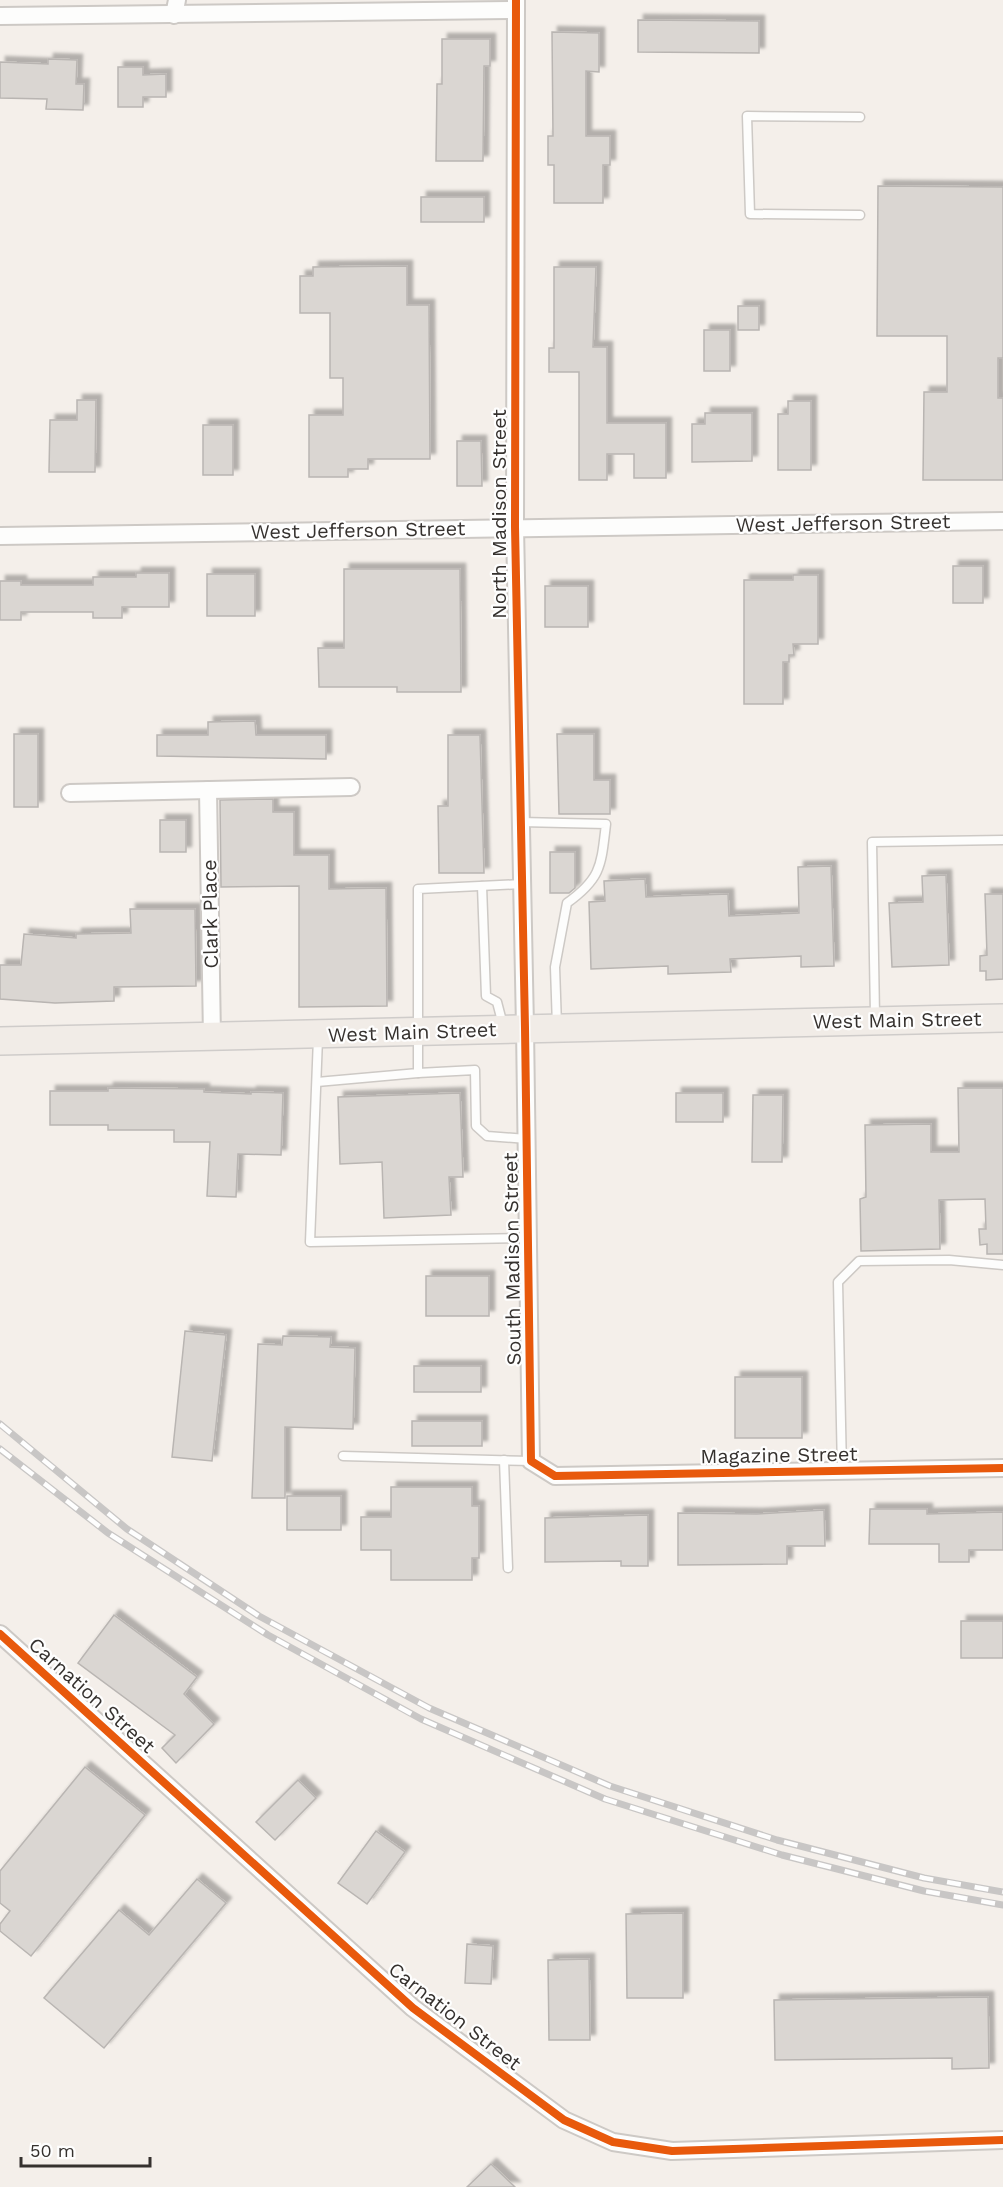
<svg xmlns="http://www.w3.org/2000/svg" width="1003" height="2187" font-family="'Work Sans',sans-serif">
  <defs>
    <filter id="shadow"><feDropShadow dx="5.5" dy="-5.5" stdDeviation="1.5" flood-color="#0004"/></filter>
  </defs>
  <rect width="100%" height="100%" fill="#f4efea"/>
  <g fill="#dad6d2" stroke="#b9b5b2" stroke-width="1.5" filter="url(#shadow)">
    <path d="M638,20L759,21V53L638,52Z"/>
    <path d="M552,32L599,33V72L586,71V136H610V165H603V203H554V165H548V136H553Z"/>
    <path d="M442,39H490V66H484L483,161H436L437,84H442Z"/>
    <path d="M48,59L77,60L76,84H84L83,110L46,109L47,99L0,98V62L48,64Z"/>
    <path d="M118,67H143V75L166,74V97H143V107H118Z"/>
    <path d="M878,186L1003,187V358H998V398H1003V480H923L924,392H947V336H877Z"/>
    <rect x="421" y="197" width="63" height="25"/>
    <path d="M407,266V305H429L430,459H368V469H348V477H309V415H343V378H330V313H300V276H313V267Z"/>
    <path d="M554,267H596L593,347H607V423H666V478H634V454H607V480H579V372H549V348H554Z"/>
    <rect x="738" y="306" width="21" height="24"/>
    <rect x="704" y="330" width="26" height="41"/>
    <path d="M77,400H96L95,472H49L50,420H77Z"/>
    <path d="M788,401H811V470H778V414H788Z"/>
    <path d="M705,413H752V461L692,462V424H705Z"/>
    <rect x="203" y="425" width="30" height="50"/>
    <path d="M457,441H481L482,486H457Z"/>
    <rect x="953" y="566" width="30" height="37"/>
    <path d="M344,569H460L461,692H397V687H319L318,648H344Z"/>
    <path d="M136,573H169V607H122V618H93V612H21V620H0V581H21V585H93V577H136Z"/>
    <rect x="207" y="574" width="48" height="42"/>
    <path d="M793,575H818V644H793L794,655H789V662H783V704H744V580H793Z"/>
    <rect x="545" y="586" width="43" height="41"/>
    <path d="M255,721L256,735H326V759L157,756V735H208V722Z"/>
    <rect x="14" y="734" width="24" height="73"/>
    <path d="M557,734H594V780H610V814H559Z"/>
    <path d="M448,735H480L484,873H439L438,806H448Z"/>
    <path d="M273,799V812H294V855H329V889L386,888L387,1006L299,1007V886L221,887L220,800Z"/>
    <rect x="160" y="820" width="26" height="32"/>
    <path d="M550,852H575V888L569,893H550Z"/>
    <path d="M831,866L834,966L801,967V956L730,959L731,972L668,974V966L591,969L589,902L605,901L604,881L645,879L646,897L728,894L729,916L799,913L798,867Z"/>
    <path d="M946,875L949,965L892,967L889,903L923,902L922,876Z"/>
    <path d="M985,894H1003V979L986,980V971H980V956L987,955Z"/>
    <path d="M130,909H195L196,986L114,987V1001L55,1003L0,999V965H21L24,934L76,938V934L131,933Z"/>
    <path d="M108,1088L204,1089V1092L251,1094V1092L283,1093L281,1155L238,1154L236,1197L207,1196L210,1142H174V1130H108V1125H50V1091H108Z"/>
    <path d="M958,1088H1003V1254H987V1244L980,1245L979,1229H986L985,1199L939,1200L940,1249L861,1251L860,1199L866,1197L865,1125L931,1124V1152H959Z"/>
    <path d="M460,1093L463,1177H449L451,1215L384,1218L382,1162L340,1164L338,1097Z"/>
    <rect x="676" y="1093" width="47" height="29"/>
    <path d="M753,1095H783L782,1162H752Z"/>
    <rect x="426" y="1276" width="63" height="40"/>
    <path d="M185,1331L226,1335L212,1461L172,1457Z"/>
    <path d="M283,1336L331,1337L330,1347L355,1348L353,1429L285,1427V1498H252L258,1344L282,1345Z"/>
    <rect x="414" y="1366" width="67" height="26"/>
    <rect x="735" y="1377" width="67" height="61"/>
    <rect x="412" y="1421" width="70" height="25"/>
    <path d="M391,1487H472V1506H479V1558H472V1580H391V1550H361V1517H391Z"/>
    <rect x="287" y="1496" width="54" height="34"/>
    <path d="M870,1509H927V1514L1003,1512V1550H969V1562H939V1544H869Z"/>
    <path d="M824,1510L825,1546H787V1564L678,1565V1513L757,1514Z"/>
    <path d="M648,1515V1566H621V1561L545,1562V1518Z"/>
    <path d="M114,1615L197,1677L184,1694L214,1724L176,1763L162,1748L175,1735L78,1663Z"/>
    <rect x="961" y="1621" width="42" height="37"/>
    <path d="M85,1767L145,1815L31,1956L0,1931V1924L10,1911L0,1903V1871Z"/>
    <path d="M298,1780L316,1798L275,1840L256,1822Z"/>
    <path d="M376,1831L405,1852L367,1904L338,1883Z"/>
    <path d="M197,1879L226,1903L104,2048L44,1998L119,1910L149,1935Z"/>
    <path d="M683,1913V1998H627L626,1914Z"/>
    <path d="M467,1944L493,1946L491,1984L465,1983Z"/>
    <path d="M589,1959L590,2040H549L548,1960Z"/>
    <path d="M988,1997L989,2068L952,2069V2058L775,2060L774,2000Z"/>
    <path d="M491,2164L515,2187H467Z"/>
  </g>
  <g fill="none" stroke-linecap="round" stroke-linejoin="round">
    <g stroke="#cdc9c5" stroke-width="11">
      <g id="service">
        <path d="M860,117L747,116L750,214L860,215"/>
        <path d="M521,822L606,824C601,865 602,878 567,903L555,967L557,1026"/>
        <path d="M482,886L486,996L497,1002L503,1025"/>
        <path d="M875,1016L872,842L1003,840"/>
        <path d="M318,1038L310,1242L528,1238"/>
        <path d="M418,1073L475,1070L476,1126L487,1136L527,1139"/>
        <path d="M317,1082L418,1073V889L522,884"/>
        <path d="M343,1456L531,1461"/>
        <path d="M504,1460L508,1568"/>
        <path d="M842,1471L838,1282L859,1261L949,1260L1003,1265"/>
      </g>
    </g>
    <g stroke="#cdc9c5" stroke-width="20">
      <g id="minor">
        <path d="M516,0L515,527L525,1028L531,1461L555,1476L1003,1468"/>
        <path d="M174,15L177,0"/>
        <path d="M0,16L516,10"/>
        <path d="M0,536L1003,521"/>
        <path d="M208,790L212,1038"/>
        <path d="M70,793L351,787"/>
        <path d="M0,1634L413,2008L564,2120L613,2142L672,2151L1003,2140"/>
      </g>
    </g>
    <g stroke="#cfccca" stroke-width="30">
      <path id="primary" d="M0,1041L1003,1018"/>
    </g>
    <use href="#service" stroke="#fdfdfc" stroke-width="8"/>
    <use href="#minor" stroke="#fdfdfc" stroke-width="16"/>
    <use href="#primary" stroke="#f1ece7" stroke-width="27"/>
    <g stroke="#c8c6c5" stroke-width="7">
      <g id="rail">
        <path d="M0,1424L127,1529L259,1616L429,1708L610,1786L777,1840L924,1878L1003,1892"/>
        <path d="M0,1449L108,1533L268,1635L421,1719L605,1799L782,1855L924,1891L1003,1905"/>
      </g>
    </g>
    <use href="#rail" stroke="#fefefe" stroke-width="4.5" stroke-dasharray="14" stroke-linecap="butt"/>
    <g stroke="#fefefe" stroke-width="11">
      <g id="cycleway">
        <path d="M516,0L515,527L525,1028L531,1461L555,1476L1003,1468"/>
        <path d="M0,1634L413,2008L564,2120L613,2142L672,2151L1003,2140"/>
      </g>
    </g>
    <use href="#cycleway" stroke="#e8590c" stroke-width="8"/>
  </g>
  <g text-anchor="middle" stroke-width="4.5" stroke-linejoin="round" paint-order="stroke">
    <g font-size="20" fill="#35312e" stroke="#fefefe">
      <text transform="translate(499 514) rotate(-90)" y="7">North Madison Street</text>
      <text transform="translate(843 523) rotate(-1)" y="7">West Jefferson Street</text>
      <text transform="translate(358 530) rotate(-1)" y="7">West Jefferson Street</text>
      <text transform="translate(210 914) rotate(-91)" y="7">Clark Place</text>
      <text transform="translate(897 1020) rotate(-1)" y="7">West Main Street</text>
      <text transform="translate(412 1032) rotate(-2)" y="7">West Main Street</text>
      <text transform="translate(512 1259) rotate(-91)" y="7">South Madison Street</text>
      <text transform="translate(779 1455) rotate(-1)" y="7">Magazine Street</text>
      <text transform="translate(92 1695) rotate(42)" y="7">Carnation Street</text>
      <text transform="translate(455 2016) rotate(38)" y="7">Carnation Street</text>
    </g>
  </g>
  <path d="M21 2157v9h129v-9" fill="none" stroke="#35312e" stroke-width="3"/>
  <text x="30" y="2157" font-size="18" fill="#35312e" stroke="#fefefe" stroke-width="4.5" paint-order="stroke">50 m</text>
</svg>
